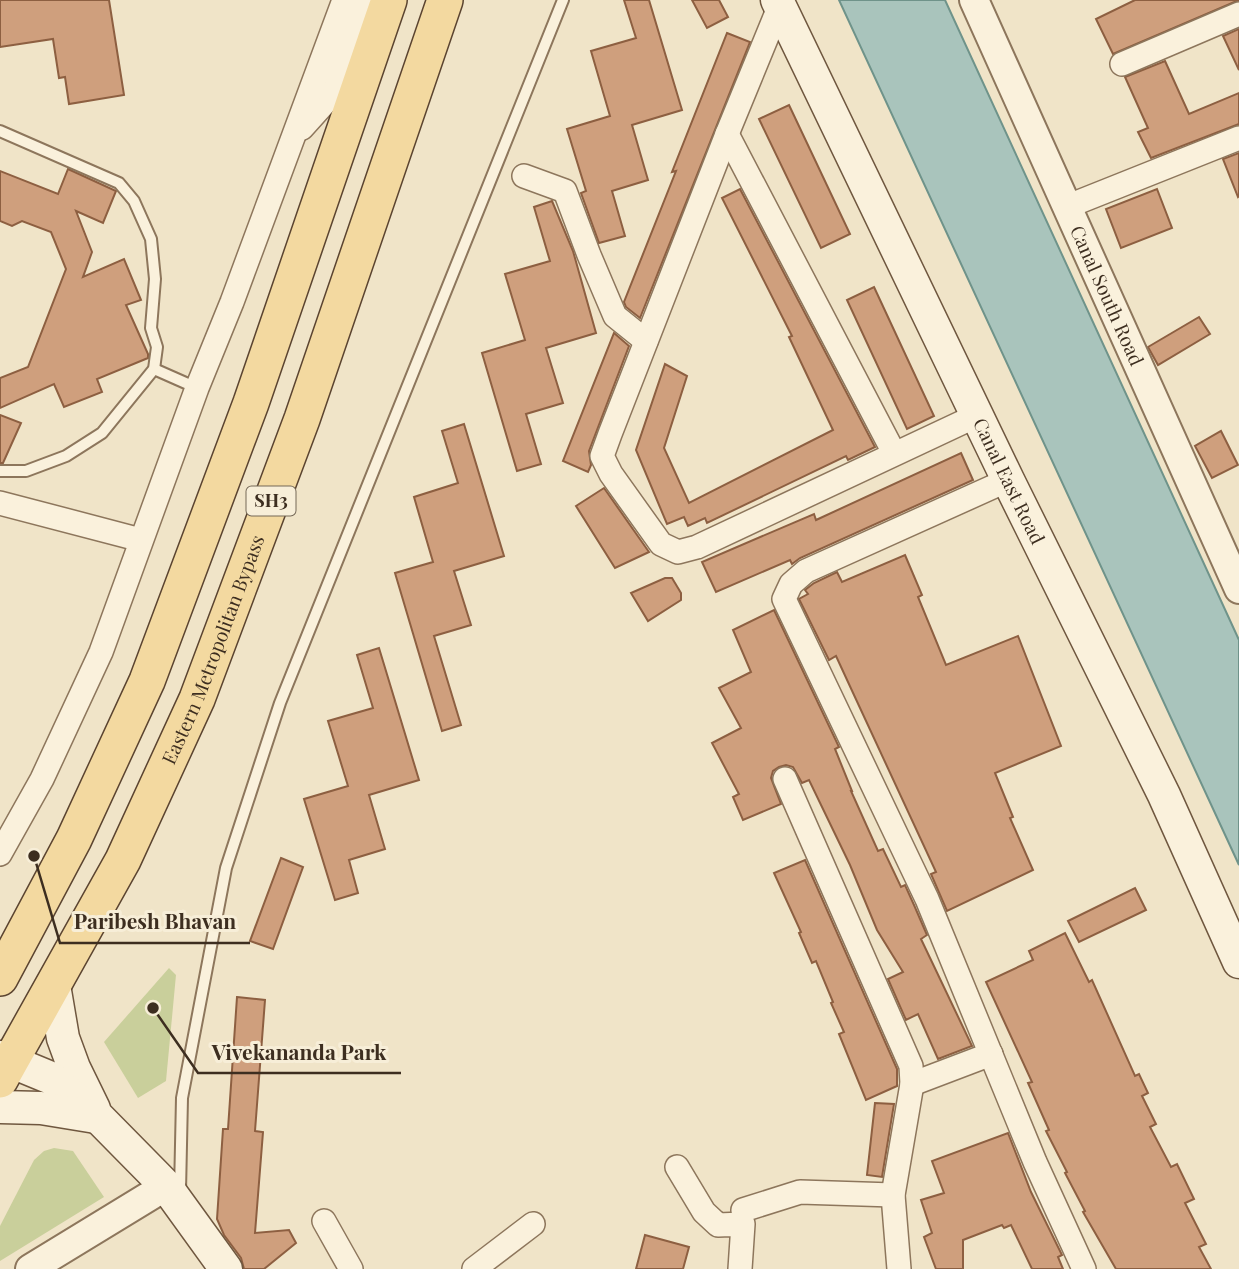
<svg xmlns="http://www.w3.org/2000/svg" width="1239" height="1269" font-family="'Playfair Display',serif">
  <rect width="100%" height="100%" fill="#f0e4c8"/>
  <g fill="#c9cf9b">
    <path d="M169,968L176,975L166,1081L138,1098L104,1042Z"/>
    <path d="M54,1148L73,1151L104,1197L0,1261V1226L34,1160L44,1151Z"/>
  </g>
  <path fill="#a9c4bc" stroke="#6f938a" stroke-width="2" d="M839,0H945L1239,640V865Z"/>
  <g fill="#cf9f7d" stroke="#8d5f41" stroke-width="2">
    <path d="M0,0H109L124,95L69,104L65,77L59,78L53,39L0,47Z"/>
    <path d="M624,0H649L682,110L632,125L648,180L612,191L625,236L599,243L581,193L586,191L567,129L610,116L591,51L636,38Z"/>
    <path d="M692,0H719L728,17L707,28Z"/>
    <path d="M1135,0H1239L1113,54L1096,19Z"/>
    <path d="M1239,29V70L1223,36Z"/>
    <path d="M727,33L750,42L640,318L626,307L624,302L676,171L672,172Z"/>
    <path d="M1165,61L1189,114L1239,93V124L1151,158L1138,132L1148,128L1125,77Z"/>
    <path d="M789,105L850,234L821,248L759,119Z"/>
    <path d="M1239,153V196L1238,197L1223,159Z"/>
    <path d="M68,169L116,191L103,223L76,211L92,252L83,277L124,259L141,300L126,305L148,354V358L97,379L102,392L64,407L54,384L0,408V378L28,367L66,269L51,232L22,221L12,226L0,221V171L58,194Z"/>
    <path d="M740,189L875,447L848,460L846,456L707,523L705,518L688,526L684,517L667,524L636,450L665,364L687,376L664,448L689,503L833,430L789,337L792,336L722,198Z"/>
    <path d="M1157,189L1172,228L1121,248L1106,209Z"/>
    <path d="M552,201L573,251L596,333L546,348L563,403L526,414L541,464L517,471L482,353L525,340L505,274L550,261L534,207Z"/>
    <path d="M874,287L934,416L907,429L847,300Z"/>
    <path d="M1199,317L1210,334L1158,365L1148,347Z"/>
    <path d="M614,333L629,346L589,451L591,465L588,472L563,461Z"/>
    <path d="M0,415L21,423L3,463H0Z"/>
    <path d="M464,424L504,556L454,571L471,625L434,636L461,725L442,731L395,573L433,562L414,497L458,483L442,431Z"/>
    <path d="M1221,431L1238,465L1212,478L1195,446Z"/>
    <path d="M961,453L973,480L800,558L792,564L790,560L716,592L702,562L814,514L816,520Z"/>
    <path d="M604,488L649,552L615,568L576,506Z"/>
    <path d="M905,555L922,595L918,597L946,665L1018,636L1061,746L995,773L1013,817L1010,818L1033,870L947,911L931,874L936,872L854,695L836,656L829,660L799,599L808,594L805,590L814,583L837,572L842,582Z"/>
    <path d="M665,578H672L681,593V600L648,621L631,593Z"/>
    <path d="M774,610L839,747L835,749L852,791H851L878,851L883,849L901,887L905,885L914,905L927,935L921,939L972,1046L938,1059L918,1014L906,1020L888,979L903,972L877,930L850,865L809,780L802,783L793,767L786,765L779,767L773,771L771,778L781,804L743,820L733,797L739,794L712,743L741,728L719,688L751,672L733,630Z"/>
    <path d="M379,648L419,780L369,795L385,849L349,860L358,893L335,900L304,799L348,786L328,721L373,708L357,655Z"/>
    <path d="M281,858L303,867L273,949L250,941Z"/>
    <path d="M805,860L897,1069V1086L866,1100L839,1034L844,1032L831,1003L833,1002L816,961L812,963L799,933L801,932L774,873Z"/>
    <path d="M1135,888L1146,910L1079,942L1068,921Z"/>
    <path d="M1065,933L1089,982L1092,980L1135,1076L1139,1074L1148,1093L1142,1096L1156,1124L1150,1127L1171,1167L1177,1164L1194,1199L1185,1203L1206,1244L1199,1247L1211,1269H1116L1083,1212L1085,1211L1065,1173L1067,1172L1046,1131L1049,1130L1028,1083L1032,1082L986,982L1033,960L1029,951Z"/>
    <path d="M237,997L265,1000L255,1131L263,1132L255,1233L289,1230L296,1243L264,1269H244L241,1258L224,1235L217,1219L223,1129H228Z"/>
    <path d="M875,1103L894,1104L882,1177L867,1175Z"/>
    <path d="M1008,1133L1031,1192L1062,1255L1058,1257L1063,1269H1032L1011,1225L1004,1228L1002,1225L963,1240V1269H936L924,1237L932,1233L921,1200L944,1193L932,1161Z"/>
    <path d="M645,1235L689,1247L683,1269H636Z"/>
  </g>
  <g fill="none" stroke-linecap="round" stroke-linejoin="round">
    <g stroke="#8d765c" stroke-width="14">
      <g id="service">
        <path d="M0,131L119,183L134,201L151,239L155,279L151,328L157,347L154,369L102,433L66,456L26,471H0"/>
        <path d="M154,369L197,388"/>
        <path d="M180,1191L182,1098L226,868L280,703L563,0"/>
      </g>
    </g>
    <g stroke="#8d765c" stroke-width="26">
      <g id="minor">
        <path d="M780,5L727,134L610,434L602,456L611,474L661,544L678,552L697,547L978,415"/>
        <path d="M1122,64L1239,14"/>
        <path d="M302,128L329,98L367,0"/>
        <path d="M727,134L894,453"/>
        <path d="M524,176L565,191L589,255L615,316L646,341"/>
        <path d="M1066,207L1239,138"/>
        <path d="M1008,480L806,571L791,584L784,599L927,899L1035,1162L1084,1269"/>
        <path d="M0,503L141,540"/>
        <path d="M785,779L911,1066L912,1084L893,1195L899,1269"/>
        <path d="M0,854L42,779L101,652L197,388L232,302L344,0"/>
        <path d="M912,1084L991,1054"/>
        <path d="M677,1167L704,1212L718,1225L743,1224L740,1269"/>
        <path d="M743,1210L800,1192L893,1195"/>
        <path d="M324,1221L351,1269"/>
        <path d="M474,1269L533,1224"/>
      </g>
    </g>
    <g stroke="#8d765c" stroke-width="32">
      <g id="tertiary">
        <path id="s1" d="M974,0L1239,589"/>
        <path d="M30,1269L166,1186"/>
      </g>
    </g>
    <g stroke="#6f573f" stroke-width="35">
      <g id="secondary">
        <path id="s2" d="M777,0L1008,480L1164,795L1239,962"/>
        <path d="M54,985L63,1038L74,1068L94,1109"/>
        <path d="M0,1057L51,1078L98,1117L166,1186L226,1269"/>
        <path d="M0,1107L41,1108L96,1117"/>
      </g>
    </g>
    <g stroke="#5b4430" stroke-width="38">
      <g id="primary">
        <path d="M0,978L74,839L147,681L251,403L389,0"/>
        <path id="s3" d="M0,1080L123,860L197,699L302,419L445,0"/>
      </g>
    </g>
    <use href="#service" stroke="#faf1dc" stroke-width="10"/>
    <use href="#minor" stroke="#faf1dc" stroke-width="23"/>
    <use href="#tertiary" stroke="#faf1dc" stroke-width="28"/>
    <use href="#secondary" stroke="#faf1dc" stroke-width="32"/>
    <use href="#primary" stroke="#f3d9a0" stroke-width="35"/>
  </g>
  <g text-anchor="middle" stroke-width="6" stroke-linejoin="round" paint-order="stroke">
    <rect fill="#f7eed8" stroke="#756857" stroke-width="2" x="246.5" y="486.5" width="49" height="29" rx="5"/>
    <g font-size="18" font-weight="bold" fill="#3d2e20">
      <text x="271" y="507">SH3</text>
    </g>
    <g font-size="19" fill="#3d2e20" stroke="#f7eed8">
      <text dy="7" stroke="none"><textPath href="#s1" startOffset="324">Canal South Road</textPath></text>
      <text dy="7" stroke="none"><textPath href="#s2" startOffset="534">Canal East Road</textPath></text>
      <text dy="7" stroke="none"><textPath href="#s3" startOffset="481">Eastern Metropolitan Bypass</textPath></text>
    </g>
  </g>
  <path fill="none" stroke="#3d2e20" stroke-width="2.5" d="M34 856L60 943H250M153 1008L198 1073H401"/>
  <g fill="#3d2e20" stroke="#f7eed8" stroke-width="2.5">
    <circle cx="34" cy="856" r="7"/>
    <circle cx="153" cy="1008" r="7"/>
  </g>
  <g font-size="21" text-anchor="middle" font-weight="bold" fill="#3d2e20" stroke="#f7eed8" stroke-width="6" stroke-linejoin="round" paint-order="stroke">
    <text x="155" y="929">Paribesh Bhavan</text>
    <text x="299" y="1060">Vivekananda Park</text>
  </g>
</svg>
